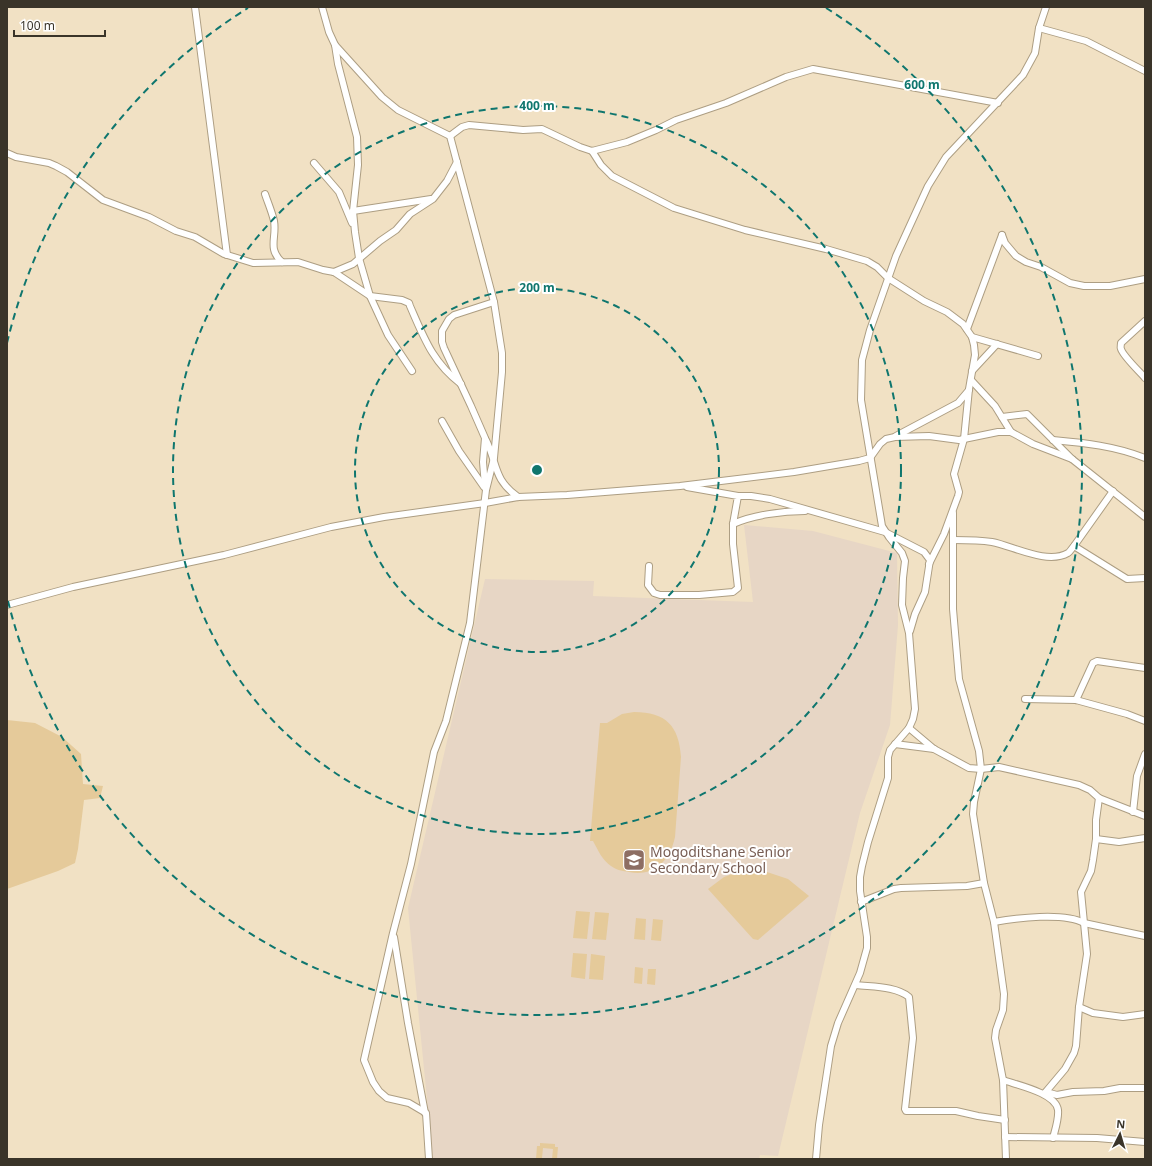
<svg xmlns="http://www.w3.org/2000/svg" width="1152" height="1166" font-family="'Noto Sans',sans-serif">
  <rect width="100%" height="100%" fill="#f1e1c4"/>
  <path fill="#e7d6c5" d="M744,525L813,531L897,553L898,625L890,725L860,813L778,1156L760,1155L759,1159H433L408,908L485,579L594,581L593,596L753,602Z"/>
  <g fill="#e5ca9a">
    <path d="M634,712C666,712 679,726 681,757L675,837C670,861 654,877 629,872C623,871 616,870 611,866C602,860 598,850 593,841H590L600,723H607L622,714Z"/>
    <path d="M7,720L35,723L62,737L81,754L83,784L103,786L100,798L84,800L78,849L75,863L58,871L7,889Z"/>
    <path d="M744,870L764,871L788,879L809,896L758,940L753,939L708,889L724,877Z"/>
    <path d="M576,911L590,912L587,939L573,938Z"/>
    <path d="M595,912L609,913L606,940L592,939Z"/>
    <path d="M636,918L646,919L645,940L634,939Z"/>
    <path d="M653,919L663,920L661,941L651,940Z"/>
    <path d="M573,953L587,954L585,979L571,977Z"/>
    <path d="M591,954L605,956L603,980L589,979Z"/>
    <path d="M635,967L643,968L642,984L634,983Z"/>
    <path d="M648,969H656L655,985L647,984Z"/>
    <path d="M540,1143L555,1144V1147H558L557,1159H552L553,1149L543,1148L542,1158L547,1159H536L537,1146H540Z"/>
  </g>
  <g fill="none" stroke-linecap="round" stroke-linejoin="round">
    <g stroke="#ad9e83" stroke-width="8">
      <g id="minor">
        <path d="M195,7L227,255"/>
        <path d="M322,7L329,32L335,45L382,97L398,110L450,136L494,302L502,353V372L494,458L486,490L470,623L446,721L434,752L411,864L393,933L364,1060L373,1082L379,1091L387,1098L409,1103L426,1113L429,1159"/>
        <path d="M1039,28L1086,41L1145,71"/>
        <path d="M335,45L338,64L357,137L358,165L353,211L355,232L359,258L370,296L388,335L412,371"/>
        <path d="M450,136L462,127L469,125L523,130L542,129L580,147L592,151L627,142L656,130L676,120L726,103L786,77L813,69L998,103"/>
        <path d="M592,151L601,165L612,176L674,208L745,230L826,249L867,261L877,267L888,278L924,301L947,312L963,324L972,337L974,345L975,355L969,389L964,439L954,474L959,492L958,496L944,534L929,564"/>
        <path d="M7,153L16,157L49,163L56,166L67,172L103,200L149,217L176,231L195,237L224,254L253,263L298,262L323,270L334,272L370,296L402,300L409,303L410,306C424,338 433,363 461,384"/>
        <path d="M314,163L339,192L352,223"/>
        <path d="M265,194C268,203 272,212 274,221C277,237 267,249 282,262"/>
        <path d="M353,211L431,199"/>
        <path d="M1002,235L1005,243L1016,256L1026,262L1041,267L1070,283L1084,286H1110L1145,279"/>
        <path d="M334,272L353,264L380,241L396,230L410,214L433,199L447,181L457,162"/>
        <path d="M1145,321L1121,343C1121,345 1120,347 1121,349C1123,356 1140,372 1145,378"/>
        <path d="M967,329L1002,235"/>
        <path d="M972,337L1038,356"/>
        <path d="M972,371L997,344"/>
        <path d="M971,380L995,406L1011,432"/>
        <path d="M1002,417L1027,414L1072,459L1145,517"/>
        <path d="M442,421L459,451L484,487"/>
        <path d="M896,436L958,403L969,390"/>
        <path d="M486,440C498,465 493,479 518,497"/>
        <path d="M1053,440C1085,443 1115,446 1145,458"/>
        <path d="M485,486L483,462L485,438L471,406L444,348L442,342V331L449,319L454,315L494,302"/>
        <path d="M738,496H751L770,499L885,532L924,552L930,560L925,592L915,614L910,631"/>
        <path d="M953,513V609L959,679L979,751L981,769L974,802L973,814L984,883L994,922L1004,994L1003,1010L996,1030L995,1038L1003,1080L1006,1159"/>
        <path d="M733,524C753,515 783,511 805,511"/>
        <path d="M954,540C966,540 979,540 992,542C1013,546 1047,565 1068,553C1070,552 1072,548 1074,546L1113,491"/>
        <path d="M1074,546L1127,579L1145,578"/>
        <path d="M649,566L648,585L654,593L660,595H699L733,592L738,588L733,544V524L738,496L687,487"/>
        <path d="M7,605L73,587L224,555L331,527L384,517L485,503L518,497L567,495L680,486L794,472L859,461L870,458L880,444L886,439L895,437L929,436L959,440L998,432H1011L1033,444L1072,459"/>
        <path d="M1025,699L1076,700L1127,714L1145,721"/>
        <path d="M1076,700L1093,663L1097,661L1145,668"/>
        <path d="M909,728L934,749L969,768L981,769L999,767L1079,785L1090,790L1099,798L1145,816"/>
        <path d="M895,744L934,749"/>
        <path d="M1133,812L1137,776L1145,754"/>
        <path d="M1096,839L1119,842L1145,838"/>
        <path d="M861,902L894,889L901,888L967,886L984,883"/>
        <path d="M994,922C1016,918 1064,912 1084,923L1145,936"/>
        <path d="M394,937L408,1023L425,1113"/>
        <path d="M856,985C872,987 896,986 909,997L913,1038L905,1109L906,1111H956L978,1116L1005,1120"/>
        <path d="M1079,1007L1093,1013L1123,1017L1145,1014"/>
        <path d="M1003,1080C1017,1085 1056,1093 1058,1110C1059,1119 1055,1130 1053,1138"/>
        <path d="M1046,1092L1057,1095L1073,1092L1104,1091L1120,1088H1145"/>
        <path d="M1044,1094L1065,1069L1074,1053L1076,1046L1079,1007L1087,954L1081,892L1091,871L1093,860L1096,839V820L1099,798"/>
        <path d="M1005,1137L1097,1138L1145,1142"/>
        <path d="M816,1159L819,1125L831,1046L838,1023L860,973L867,948V937L860,891V877L862,866L868,842L888,778V757L890,750L909,728L913,719L915,709L909,633L902,605L903,578L905,561L902,553L889,537L882,526L861,400L862,360L870,330L896,256L928,186L946,157L1023,75L1035,53L1039,28L1046,7"/>
      </g>
    </g>
    <use href="#minor" stroke="#fff" stroke-width="6"/>
  </g>
  <g fill="none" stroke="#0f766e" stroke-width="2" stroke-dasharray="7 5">
    <circle cx="537" cy="470" r="182"/>
    <circle cx="537" cy="470" r="364"/>
    <path d="M7 343A545 545 0 0 1 248 8M826 8A545 545 0 1 1 7 597"/>
  </g>
  <defs>
    <g id="school-square" transform="scale(1.15)"><rect x="-9" y="-9" width="18" height="18" rx="4" fill="#8d6e63" stroke="#fff"/><path d="M0-5L7-2L0 1L-7-2ZM-4 1L0 2.5L4 1V4Q0 6-4 4Z" fill="#fff"/></g>
  </defs>
  <g fill-rule="evenodd">
    <use href="#school-square" x="634" y="860"/>
  </g>
  <g text-anchor="middle" stroke-width="4" stroke-linejoin="round" paint-order="stroke">
    <g font-size="14" fill="#785e54" stroke="#fff" text-anchor="start">
      <text x="650" y="857">Mogoditshane Senior<tspan x="650" dy="16">Secondary School</tspan></text>
    </g>
  </g>
  <circle cx="537" cy="470" r="6" fill="#0f766e" stroke="#fff" stroke-width="2"/>
  <g font-size="12" text-anchor="middle" font-weight="bold" fill="#0f766e" stroke="#fff" stroke-width="4" stroke-linejoin="round" paint-order="stroke">
    <text x="922" y="89">600 m</text>
    <text x="537" y="110">400 m</text>
    <text x="537" y="292">200 m</text>
  </g>
  <rect width="1152" height="1166" fill="none" stroke="#3a3429" stroke-width="16"/>
  <g transform="translate(1120 1134) rotate(5)" stroke="#ffffff" stroke-width="3" paint-order="stroke">
  <path d="M0-3L7 15L0 10L-7 15Z" fill="#3a3429"/>
  <text y="-6" font-size="11" font-weight="bold" text-anchor="middle" fill="#3a3429">N</text>
  </g>
  <path d="M14 30v6h91v-6" fill="none" stroke="#3a3429" stroke-width="2"/>
  <text x="20" y="30" font-size="12" fill="#3a3429" stroke="#ffffff" stroke-width="3" paint-order="stroke">100 m</text>
</svg>
